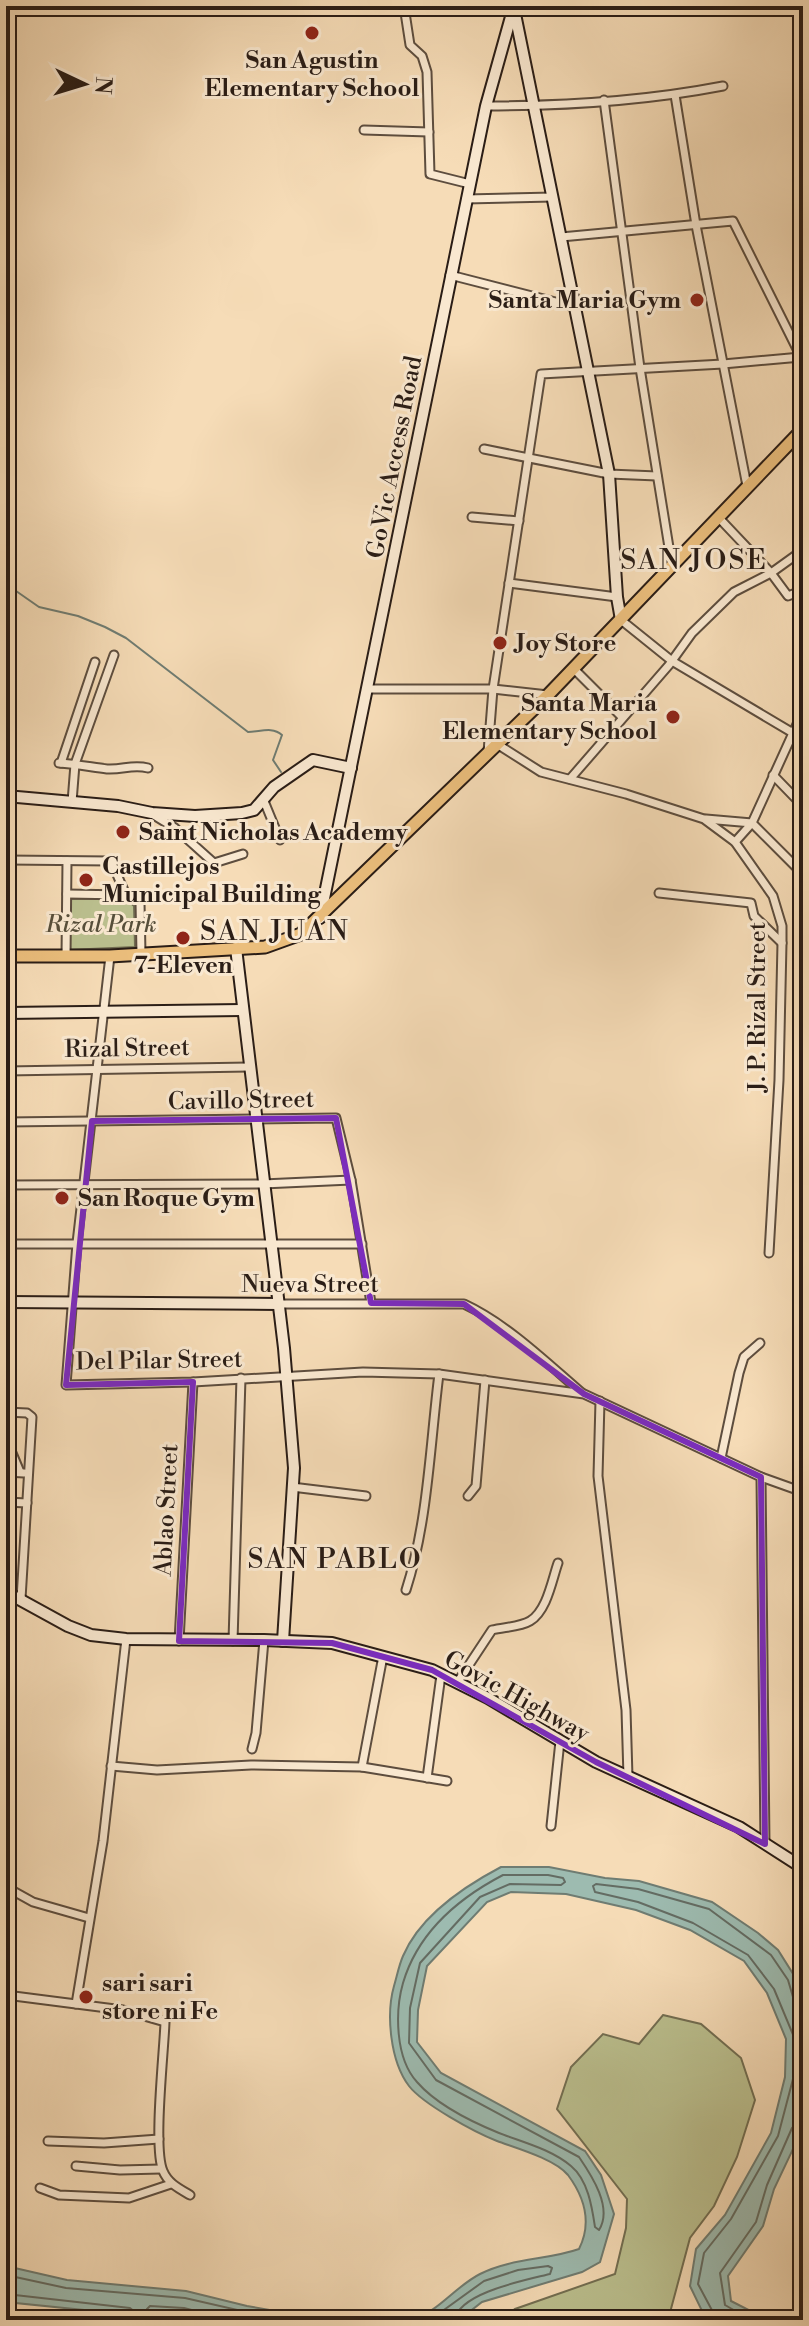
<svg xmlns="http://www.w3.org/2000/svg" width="809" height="2326" font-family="'Libre Bodoni',serif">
  <rect width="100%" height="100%" fill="#f6dcb7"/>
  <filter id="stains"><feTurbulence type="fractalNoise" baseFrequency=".0025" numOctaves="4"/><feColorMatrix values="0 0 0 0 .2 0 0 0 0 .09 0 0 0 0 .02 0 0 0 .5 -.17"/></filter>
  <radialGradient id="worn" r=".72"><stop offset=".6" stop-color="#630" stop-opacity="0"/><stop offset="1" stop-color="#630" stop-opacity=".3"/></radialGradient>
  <g fill="#bbc08f" stroke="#726e52" stroke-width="2">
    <path d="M125,898L134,906L135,947L67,950L68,899Z"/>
    <path d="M663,2015L701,2024L741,2058L755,2100L737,2157L714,2206L690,2238L668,2320H500L515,2309L615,2274L626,2228L627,2199L557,2109L571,2067L603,2034L639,2044Z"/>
  </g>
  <g fill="#9dbbb0" stroke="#6f7c72" stroke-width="2">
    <path d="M501,1867H549L605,1878L639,1881L712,1902L758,1933L778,1950L795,1977L803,2008V2120L794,2147L774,2189L763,2226L728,2276L731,2301L768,2320H711L703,2313L690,2286L696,2249L725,2215L771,2133L785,2077L786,2039L767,1993L744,1961L690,1930L636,1910L566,1894L511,1892L487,1902L427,1966L418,2010L417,2042L441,2073L585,2151L601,2175L614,2214L600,2262L582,2272L482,2302L459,2320H412C438,2312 456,2286 480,2274C511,2258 548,2260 579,2249C592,2223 585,2198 568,2175C555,2159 516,2148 497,2141C474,2132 423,2104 409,2086C390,2061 386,2014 394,1986C397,1976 399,1965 403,1956C420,1916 463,1887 501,1867Z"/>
    <path d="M6,2266L67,2280L186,2291L247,2306L326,2320H182L6,2302Z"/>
  </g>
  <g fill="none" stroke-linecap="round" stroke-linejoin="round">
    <g stroke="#646c63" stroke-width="2">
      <path d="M503,1875H548L563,1878L565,1882L561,1885L510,1884L480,1897L420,1963L410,2008L409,2043L436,2080L579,2157C592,2176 613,2208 599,2230L595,2227C592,2207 588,2180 571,2166C551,2149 522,2142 499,2133C472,2122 436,2104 417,2082C395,2058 395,2011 403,1983C418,1932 457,1899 503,1875Z"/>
      <path d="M6,2275L66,2288L185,2298L281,2320"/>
      <path d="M6,2294L130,2308L136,2313L138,2320"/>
      <path d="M148,2320L147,2309L150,2306L184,2308L230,2320"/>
      <path d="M430,2320L484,2281L518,2270L548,2266L552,2268L550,2274C526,2280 458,2293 455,2320"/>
      <path d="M715,2320L714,2314L698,2284L704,2253L731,2219L778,2136L793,2079L794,2037L774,1989L748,1955L693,1923L638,1902L595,1892L593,1886L596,1884L638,1889L709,1909L771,1955L788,1980L793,1997L803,2002"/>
      <path d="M751,2320L725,2305L720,2273L756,2222L767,2185L792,2128L797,2123L803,2122"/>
    </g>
    <path stroke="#6f7c72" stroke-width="2" d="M6,584L39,607L78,616L105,627L126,638L248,732C260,732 272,726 282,735L273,760L281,772"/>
    <g stroke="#5d4d3e" stroke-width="11">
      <g id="street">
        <path d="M404,6L410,45L422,56L427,72L430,174L470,184"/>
        <path d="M675,95L696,225L747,486"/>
        <path d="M604,100L640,368L672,566"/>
        <path d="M486,106C565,106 645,101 723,86"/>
        <path d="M364,130L429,132"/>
        <path d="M466,199L553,197"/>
        <path d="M561,237L733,221L803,361"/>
        <path d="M450,275L575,307"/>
        <path d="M796,437L803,462"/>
        <path d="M484,449L609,474L657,476"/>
        <path d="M472,517L519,521"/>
        <path d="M719,518L771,573L788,596L803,590"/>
        <path d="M509,583L617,597"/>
        <path d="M621,620L672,661L793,733L803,743"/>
        <path d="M573,668L622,717"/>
        <path d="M368,689H493L548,695"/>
        <path d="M803,711L752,823L803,874"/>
        <path d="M497,744L541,772L626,794L704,819L735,842L773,896L782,926V943L779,1080L769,1253"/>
        <path d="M488,752L493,689L541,374L723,364L801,357"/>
        <path d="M59,763C75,764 91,767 107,769C123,770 132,764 148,768"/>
        <path d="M61,763L95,662"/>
        <path d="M773,775L803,806"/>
        <path d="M570,779L669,665L692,633L734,592L771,573L803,550"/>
        <path d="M264,801L280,840"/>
        <path d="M72,802L75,764L114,655"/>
        <path d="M152,814L175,828L214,863L243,854"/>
        <path d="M706,819L752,823"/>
        <path d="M735,842L752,823"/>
        <path d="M6,860L111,861L126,895"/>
        <path d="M659,893L751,903L754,916L782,943"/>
        <path d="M67,894L126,895L140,902L141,954"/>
        <path d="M110,956L77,1243L66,1385L193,1382L363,1372L439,1374L584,1394L761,1477L765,1844"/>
        <path d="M66,957L67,861"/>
        <path d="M6,1071L249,1067"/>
        <path d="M6,1122L336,1118L351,1180L371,1303"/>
        <path d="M6,1185L263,1184L351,1180"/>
        <path d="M6,1244H362"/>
        <path d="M279,1304H464C507,1324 546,1362 582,1393"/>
        <path d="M600,1401L598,1476L626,1710L628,1777"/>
        <path d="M6,1412L27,1413L32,1417L21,1599"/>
        <path d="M6,1450L12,1453L20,1472"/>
        <path d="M721,1458L739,1373L744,1357L760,1343"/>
        <path d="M6,1472L24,1473"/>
        <path d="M761,1477L803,1492"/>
        <path d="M292,1487L366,1496"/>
        <path d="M800,1490L802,1819"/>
        <path d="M468,1496L476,1486L485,1380"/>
        <path d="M6,1502L27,1503"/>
        <path d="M406,1590C428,1522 430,1445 439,1374"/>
        <path d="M126,1639L103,1841L76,2004L123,2010L165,2022C164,2052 153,2148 163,2171C168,2183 178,2188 190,2195"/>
        <path d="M179,1641L193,1382"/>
        <path d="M233,1641L241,1378"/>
        <path d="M457,1683L492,1630C504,1627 520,1627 530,1621C547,1611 552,1580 558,1563"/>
        <path d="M252,1749L256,1733L264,1640"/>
        <path d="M111,1766L157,1770L251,1765L362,1767L447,1781"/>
        <path d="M362,1767L383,1656"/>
        <path d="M6,1768L9,1752"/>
        <path d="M427,1778L441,1675"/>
        <path d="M551,1826L560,1741"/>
        <path d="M6,1887L33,1902L89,1918"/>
        <path d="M6,1995L76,2004"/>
        <path d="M48,2141L104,2143L159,2139"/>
        <path d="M76,2166L120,2170L161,2169"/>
        <path d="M40,2188L59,2195L129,2198L171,2184"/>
      </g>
    </g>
    <g stroke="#2a1d16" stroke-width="14">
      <g id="secondary">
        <path d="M514,9L609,474L617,597L621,620"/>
        <path d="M6,796L118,806L152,813L195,816L242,813L254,810L274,787L313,760L351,768"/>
        <path d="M320,918L486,106L514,6"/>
        <path d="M236,948L284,1348L294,1468L283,1641"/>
        <path d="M6,1013L242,1010"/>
        <path d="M6,1302L279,1304"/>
        <path d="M6,1592L68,1626L91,1635L126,1639L264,1640L332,1643L432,1670L488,1698L596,1762L739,1827L803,1868"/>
      </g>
    </g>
    <g stroke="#2a1d16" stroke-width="15">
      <path id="primary" d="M6,956H110L265,947L301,934L548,695L803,429"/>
    </g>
    <use href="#street" stroke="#f9e8d0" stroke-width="7"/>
    <use href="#secondary" stroke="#f9e8d0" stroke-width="10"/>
    <use href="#primary" stroke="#ebbe7c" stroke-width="11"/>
  </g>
  <path fill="none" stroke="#7b2cbf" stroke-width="6" stroke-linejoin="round" d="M336,1118L371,1303L464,1304L584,1394L761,1477L765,1844L596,1762L432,1670L332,1643L179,1641L193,1382L66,1385L92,1121Z"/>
  <g fill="#8f2418" stroke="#f9e8d0" stroke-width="3">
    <circle cx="312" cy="33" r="8"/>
    <circle cx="697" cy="300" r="8"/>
    <circle cx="500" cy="643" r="8"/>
    <circle cx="673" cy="717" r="8"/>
    <circle cx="123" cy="832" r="8"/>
    <circle cx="86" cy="880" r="8"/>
    <circle cx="183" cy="938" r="8"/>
    <circle cx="62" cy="1198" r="8"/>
    <circle cx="86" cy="1997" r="8"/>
  </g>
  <g text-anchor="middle" stroke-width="6" stroke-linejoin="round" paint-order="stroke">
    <g font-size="24" font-weight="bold" fill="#2a1d16" stroke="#f9e8d0" text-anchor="start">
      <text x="312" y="68" text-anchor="middle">San Agustin<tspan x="312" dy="28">Elementary School</tspan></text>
      <text x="681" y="308" text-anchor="end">Santa Maria Gym</text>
      <text x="516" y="651">Joy Store</text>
      <text x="657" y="711" text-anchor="end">Santa Maria<tspan x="657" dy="28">Elementary School</tspan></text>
      <text x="139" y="840">Saint Nicholas Academy</text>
      <text x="102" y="874">Castillejos<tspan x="102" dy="28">Municipal Building</tspan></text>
      <text x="183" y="973" text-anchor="middle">7-Eleven</text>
      <text x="78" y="1206">San Roque Gym</text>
      <text x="102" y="1991">sari sari<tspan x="102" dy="28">store ni Fe</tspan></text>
    </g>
    <g font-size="24" fill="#2a1d16" stroke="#f9e8d0">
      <text transform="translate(394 457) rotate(-79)" y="8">GoVic Access Road</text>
      <text transform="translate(757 1007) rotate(-90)" y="8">J. P. Rizal Street</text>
      <text transform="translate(127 1048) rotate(-1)" y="8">Rizal Street</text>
      <text transform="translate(241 1100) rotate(-1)" y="8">Cavillo Street</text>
      <text x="310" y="1292">Nueva Street</text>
      <text transform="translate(159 1360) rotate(-1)" y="8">Del Pilar Street</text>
      <text transform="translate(166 1510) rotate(-87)" y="8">Ablao Street</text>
      <text transform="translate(517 1696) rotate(29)" y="8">Govic Highway</text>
    </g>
    <g font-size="24" font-style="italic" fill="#564e3a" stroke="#f9e8d0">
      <text x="101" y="932">Rizal Park</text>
    </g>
    <g font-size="28" letter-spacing="2" fill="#2a1d16" stroke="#f9e8d0">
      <text x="694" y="569">SAN JOSE</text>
      <text x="275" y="940">SAN JUAN</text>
      <text x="335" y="1568">SAN PABLO</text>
    </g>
  </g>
  <rect width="809" height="2326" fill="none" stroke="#f6dcb7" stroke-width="32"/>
  <rect x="8" y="8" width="793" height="2310" fill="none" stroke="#2a1d16" stroke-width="4"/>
  <rect x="16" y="16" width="777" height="2294" fill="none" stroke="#2a1d16" stroke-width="2"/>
  <g transform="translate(84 84) rotate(94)" stroke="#f9e8d0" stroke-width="6" paint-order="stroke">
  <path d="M0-6L14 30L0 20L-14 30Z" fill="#2a1d16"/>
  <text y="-12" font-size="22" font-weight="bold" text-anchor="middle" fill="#2a1d16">N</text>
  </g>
  <rect width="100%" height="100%" filter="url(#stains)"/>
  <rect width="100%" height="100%" fill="url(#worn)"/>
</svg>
